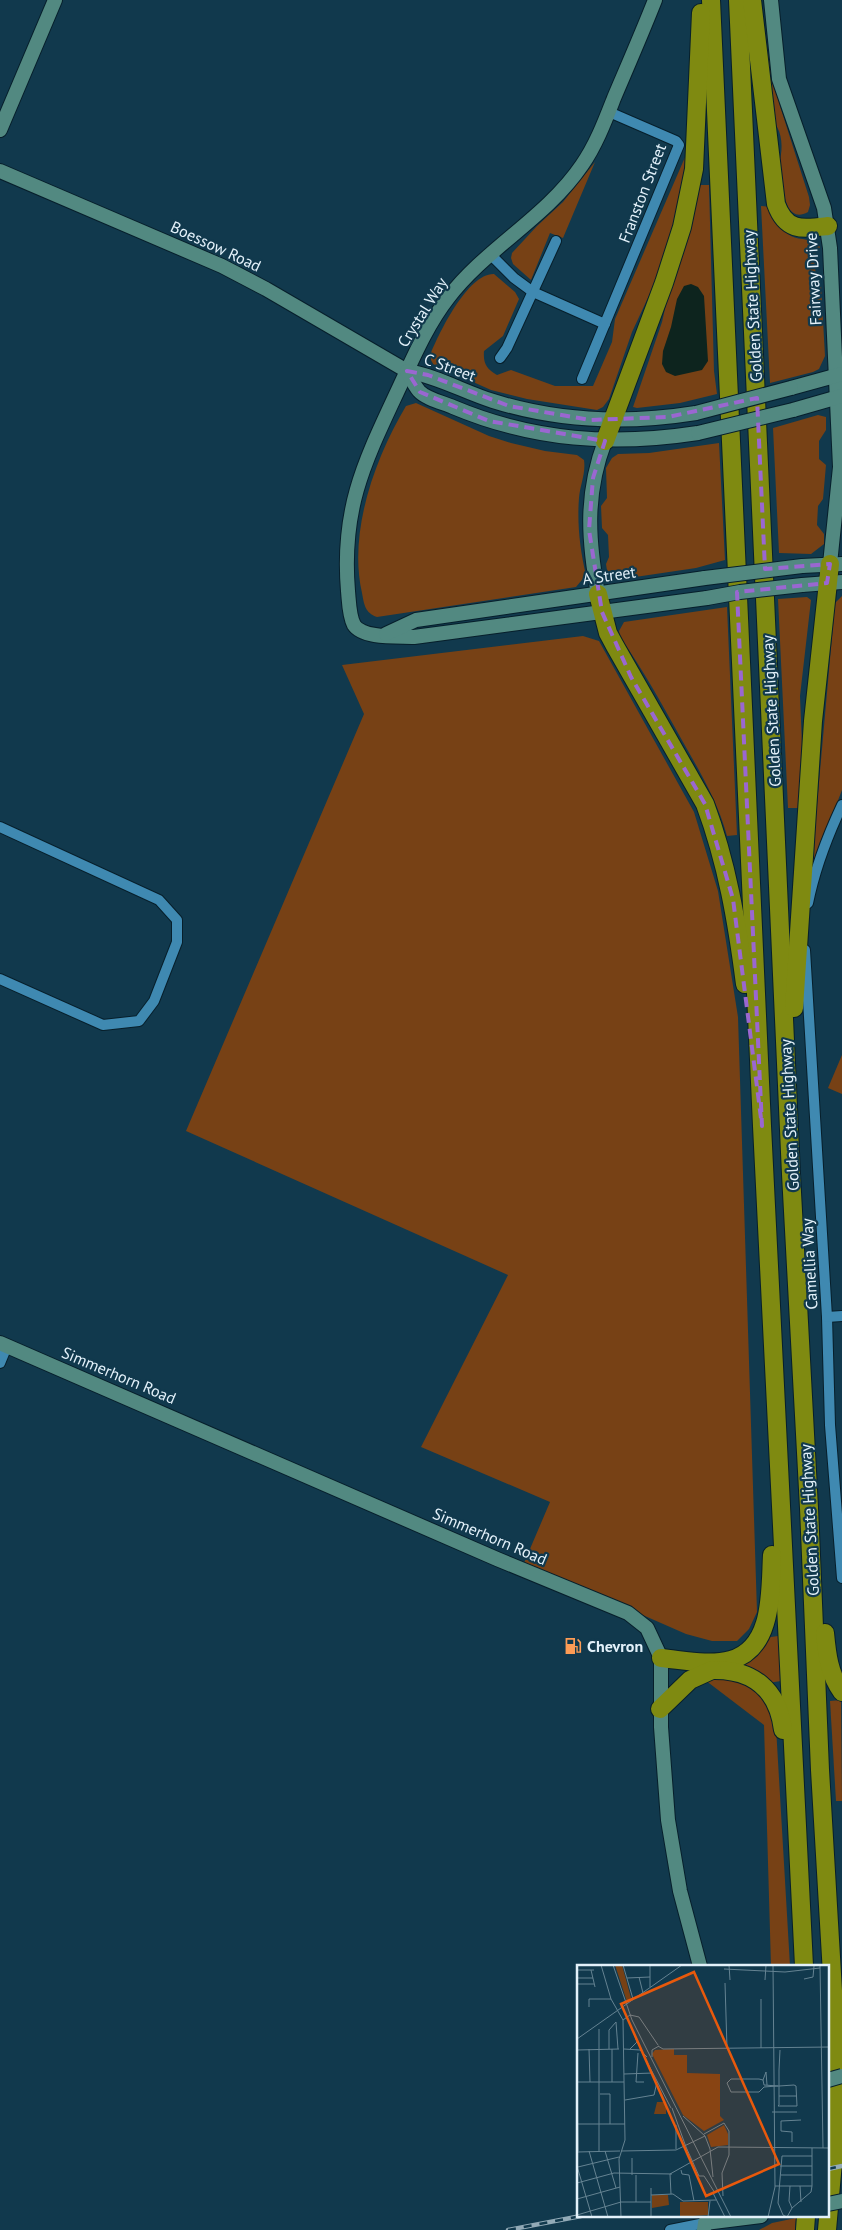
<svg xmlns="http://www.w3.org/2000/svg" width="842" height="2230" font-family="'PT Sans',sans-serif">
  <rect width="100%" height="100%" fill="#11394d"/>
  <g fill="#774115">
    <path d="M768,53L780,106L809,197L810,205L808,212C781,227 782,175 780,159C783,149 782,132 775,124Z"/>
    <path d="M689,148L682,198L659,274L632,332L609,399L603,407L597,410L527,399L491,390L433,364L431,360V353C439,333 468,273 494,274L515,292L519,299L503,336L484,351C483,364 487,369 497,375L511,370L555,386H593L612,342L615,319Z"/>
    <path d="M595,162L563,238L550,233L531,280L513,264L511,258L512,253L537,226L563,202Z"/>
    <path d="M698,185H709L714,371L717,394L680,403L637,408L633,407L662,322L670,287Z"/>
    <path d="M761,206L770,207C775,217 780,230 791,236C801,241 812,237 820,247L814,257L816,277L821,285L825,356L819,369L813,372L770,383Z"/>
    <path d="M416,403L489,436L511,443L545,451L577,455L584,460C586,473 580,485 579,498C577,524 580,550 586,575L576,587L377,617C365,613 364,604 362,593C348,532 375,458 406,406Z"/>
    <path d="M818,415L826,417V430L819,441V459L826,465L823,499L818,506L817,525L824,534V544L811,554L779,553L773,428Z"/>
    <path d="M719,443L725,560L696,568L615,580L608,577L606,564L609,557L608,535L602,528L601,506L607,498L606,468L612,458L618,454L649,453Z"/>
    <path d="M842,596V790L821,844L810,883L835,603Z"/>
    <path d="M807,597L811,600L800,696L802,745L799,808H788L778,599Z"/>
    <path d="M727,607L737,835L727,836C718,802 700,772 683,742C663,706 644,671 620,637L619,631L624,622Z"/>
    <path d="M583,636L599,641L694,812L718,891L738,1017L757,1612L749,1629L737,1641H712L686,1634L524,1563L550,1502L421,1447L508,1275L186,1131L364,714L342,665Z"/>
    <path d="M842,1055V1094L828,1088Z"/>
    <path d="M778,1636L781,1681L768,1683L735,1666L764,1638Z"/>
    <path d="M720,1675L734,1678L764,1697L776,1727L790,1966H771L764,1725L705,1680Z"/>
    <path d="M841,1700L842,1801H836L830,1701Z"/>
    <path d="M796,2218L795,2230H759L772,2223Z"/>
  </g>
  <path fill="#0d241e" d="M691,284L698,287L704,296L708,361L702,370L675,376L666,372L662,364L663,351L671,327L677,299L684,286Z"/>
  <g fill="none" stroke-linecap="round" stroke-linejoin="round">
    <g stroke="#071f2b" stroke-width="12">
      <g id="street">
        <path d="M491,255L514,278L533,292L605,324"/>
        <path d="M500,358L507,348L556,241"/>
        <path d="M582,379L679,145L676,141L609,112"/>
        <path d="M0,827L159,900L177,920V942L154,1001L139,1021L103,1025L0,979"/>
        <path d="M808,903C815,868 827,837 842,805"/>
        <path d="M805,950L827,1317L830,1425L842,1578"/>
        <path d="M827,1317L842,1316"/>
        <path d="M0,1363L7,1346"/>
        <path d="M670,2230L705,2223"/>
      </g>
    </g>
    <g stroke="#071f2b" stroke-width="16">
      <g id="secondary">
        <path d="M655,0C642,33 628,65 614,98C605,121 596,145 582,165C546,218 486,248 448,298C427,325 413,358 399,388C365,461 341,507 348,591C349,601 349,616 354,625C363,639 399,636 414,637L707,598"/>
        <path d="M771,0L779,79L824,208L830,248L840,467L830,564"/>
        <path d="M0,130L55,0"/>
        <path d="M0,171L222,266L266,289L407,371C437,376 464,392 493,401C560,422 627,424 696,413"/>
        <path d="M407,371C411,378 414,385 419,391C426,399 444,403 453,407C534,441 613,446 698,433"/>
        <path d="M791,388L842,374"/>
        <path d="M793,410L842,396"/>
        <path d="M802,566L842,564"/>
        <path d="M802,585L842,582"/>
        <path d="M598,594C588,539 585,494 605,441"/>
        <path d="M386,634L416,620L705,578"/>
        <path d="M0,1343L497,1559L628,1613L647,1628L661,1658V1727L668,1820L680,1891L700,1966"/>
        <path d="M704,2230L705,2223L761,2216"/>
      </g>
    </g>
    <g stroke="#071f2b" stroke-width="20">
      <g id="highway">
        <path d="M711,0L762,1126L804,1966"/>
        <path d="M738,0L791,1174L809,1508L820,1770L836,2042V2128L827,2230"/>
        <path d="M752,0L776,204C786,232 802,229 828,226"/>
        <path d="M605,441L664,283L682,227L694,169L701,13"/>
        <path d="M598,594L608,633L615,646L705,804C727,863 737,922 745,984"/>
        <path d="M794,1008L813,721L830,564"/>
        <path d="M825,1633C827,1654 829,1674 842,1692"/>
        <path d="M661,1658C683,1660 709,1666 731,1660C774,1648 770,1590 772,1555"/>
        <path d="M712,1670C752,1669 778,1689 783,1730"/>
        <path d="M660,1709L690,1680L712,1670"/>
        <path d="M805,2230L806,2216"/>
      </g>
    </g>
    <use href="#street" stroke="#3f89b1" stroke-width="10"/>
    <use href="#secondary" stroke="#528981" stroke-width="14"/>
    <use href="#highway" stroke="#7f8a11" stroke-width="18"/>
    <g stroke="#92aab7" stroke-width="4.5">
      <g id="rail">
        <path d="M828,2169L842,2166"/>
        <path d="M508,2230L581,2216"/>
      </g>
    </g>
    <use href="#rail" stroke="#11394d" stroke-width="2.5" stroke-dasharray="8" stroke-linecap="butt"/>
    <g stroke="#071f2b" stroke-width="16" stroke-linecap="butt">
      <g id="secondary-bridge">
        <path d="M696,413L791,388"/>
        <path d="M698,433L793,410"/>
        <path d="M705,578L802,566"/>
        <path d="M707,598L740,592L802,585"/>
        <path d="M828,2080L842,2076"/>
        <path d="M828,2204L842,2201"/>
      </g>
    </g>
    <use href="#secondary-bridge" stroke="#528981" stroke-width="14"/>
  </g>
  <path fill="none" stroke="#9a67d1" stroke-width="4" stroke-dasharray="10 6" stroke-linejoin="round" d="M407,371L428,375L509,406L590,420L668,417L757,398L765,569L830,564L827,583L737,592L762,1126L733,899L705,804L631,677L602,612L589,530L593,478L605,441L489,421L420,392Z"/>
  <defs>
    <g id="fuel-bare" transform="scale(1.35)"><path d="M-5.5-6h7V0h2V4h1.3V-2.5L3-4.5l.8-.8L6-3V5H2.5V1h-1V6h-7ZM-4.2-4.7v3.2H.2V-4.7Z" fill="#fd9c55" stroke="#11394d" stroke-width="2.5" paint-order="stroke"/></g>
  </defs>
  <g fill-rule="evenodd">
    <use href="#fuel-bare" x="573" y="1646"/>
  </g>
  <g text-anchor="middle" stroke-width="4.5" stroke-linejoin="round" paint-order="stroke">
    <g font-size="16" fill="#e3f1fa" stroke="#11394d">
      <text transform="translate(642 193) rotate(-69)" y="6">Franston Street</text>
      <text transform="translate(216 246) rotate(25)" y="6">Boessow Road</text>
      <text transform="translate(813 279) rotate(-93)" y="6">Fairway Drive</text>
      <text transform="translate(752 306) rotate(-93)" y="6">Golden State Highway</text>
      <text transform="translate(422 312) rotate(-58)" y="6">Crystal Way</text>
      <text transform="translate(450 367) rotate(20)" y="6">C Street</text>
      <text transform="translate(609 575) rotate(-8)" y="6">A Street</text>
      <text transform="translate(771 711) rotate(-93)" y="6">Golden State Highway</text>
      <text transform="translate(789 1115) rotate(-93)" y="6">Golden State Highway</text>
      <text transform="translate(809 1264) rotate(-93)" y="6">Camellia Way</text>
      <text transform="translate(119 1375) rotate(23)" y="6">Simmerhorn Road</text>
      <text transform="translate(809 1520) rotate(-93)" y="6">Golden State Highway</text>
      <text transform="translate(490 1536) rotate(23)" y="6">Simmerhorn Road</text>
    </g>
    <g font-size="16" font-weight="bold" fill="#e3f1fa" stroke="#11394d" text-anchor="start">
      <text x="587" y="1652">Chevron</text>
    </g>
  </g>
  <g transform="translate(577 1965)">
    <rect width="252" height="252" fill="#11394d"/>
    <path d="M38,0H45L54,33L50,37ZM97,84V90H110V108L143,109V151L147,155L127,166L106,150L75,89L78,85ZM80,137H89V149H77ZM147,160L151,169V180L134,182L130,170ZM75,230H91L92,240L75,243ZM103,237H131V250L103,252Z" fill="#774115"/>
    <path fill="none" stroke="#658392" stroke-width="1" d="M24,0L34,34L46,55M36,0L55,55L154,252M46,0L56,34M73,0V22M152,0L153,15M243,0L246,183M147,4L208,7L243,3M0,5H17M14,5L18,22M62,12L66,28M0,13H16M50,13L73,12M227,14L236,12L237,1M188,15L189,0M148,18L150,83M0,19H17M184,34V83M12,42V34H34M22,64V186M0,74L105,0M81,81L86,84L253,82M12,84L13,117M32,84V65L39,57L41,84M35,84V117M47,84L63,85L70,92M53,84L60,77L55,63M0,85L42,84M61,88L59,117H67M75,92V85L82,81M68,93L94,143M0,101L1,186M47,109L76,108M186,115L189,107L190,120M0,117H47M201,121L187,120L186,115L182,114H154L150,118L154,127H182L187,122L200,121H202L217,120L219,121L220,141H201L202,140V105L203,85M23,129H33V159M202,131H219M48,135L77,130L80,117M95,143L109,182M195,147H220M106,151L128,171M1,159H48M127,169L147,158L152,166V190L145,208L146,231M215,177V167L204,166V156L224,155M109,182L122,211M235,183V221L234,227L215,243L210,252L206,250L201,238L205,191H235M99,184V160M133,184L136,212M12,186L31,252M28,186L39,223M44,186L99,185L128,171L133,184M0,187L43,186M55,193V210M0,201L15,252M203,201H235M1,202L42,192M104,205L105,209L112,210L117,236M93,209L141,182L253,183M93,209L94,229M59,210V237M204,210H235M122,211H127L138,228M0,218L37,208L95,209M198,221H235M213,221L212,236L215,243M223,221L224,237M74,223V252M136,228L148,252M74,230L96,229L106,236L139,235M0,234L43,222M0,250L44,237H74M44,252L42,194L48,175L46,55L53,50L62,52L81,80M131,252L133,236M191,252L198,222L196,0"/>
    <path fill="#e8590c" fill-opacity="0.15" stroke="#e8590c" stroke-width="2.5" d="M117,7L202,199L129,231L44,39Z"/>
    <rect width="252" height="252" fill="none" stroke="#e3f1fa" stroke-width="2.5"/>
  </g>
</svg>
